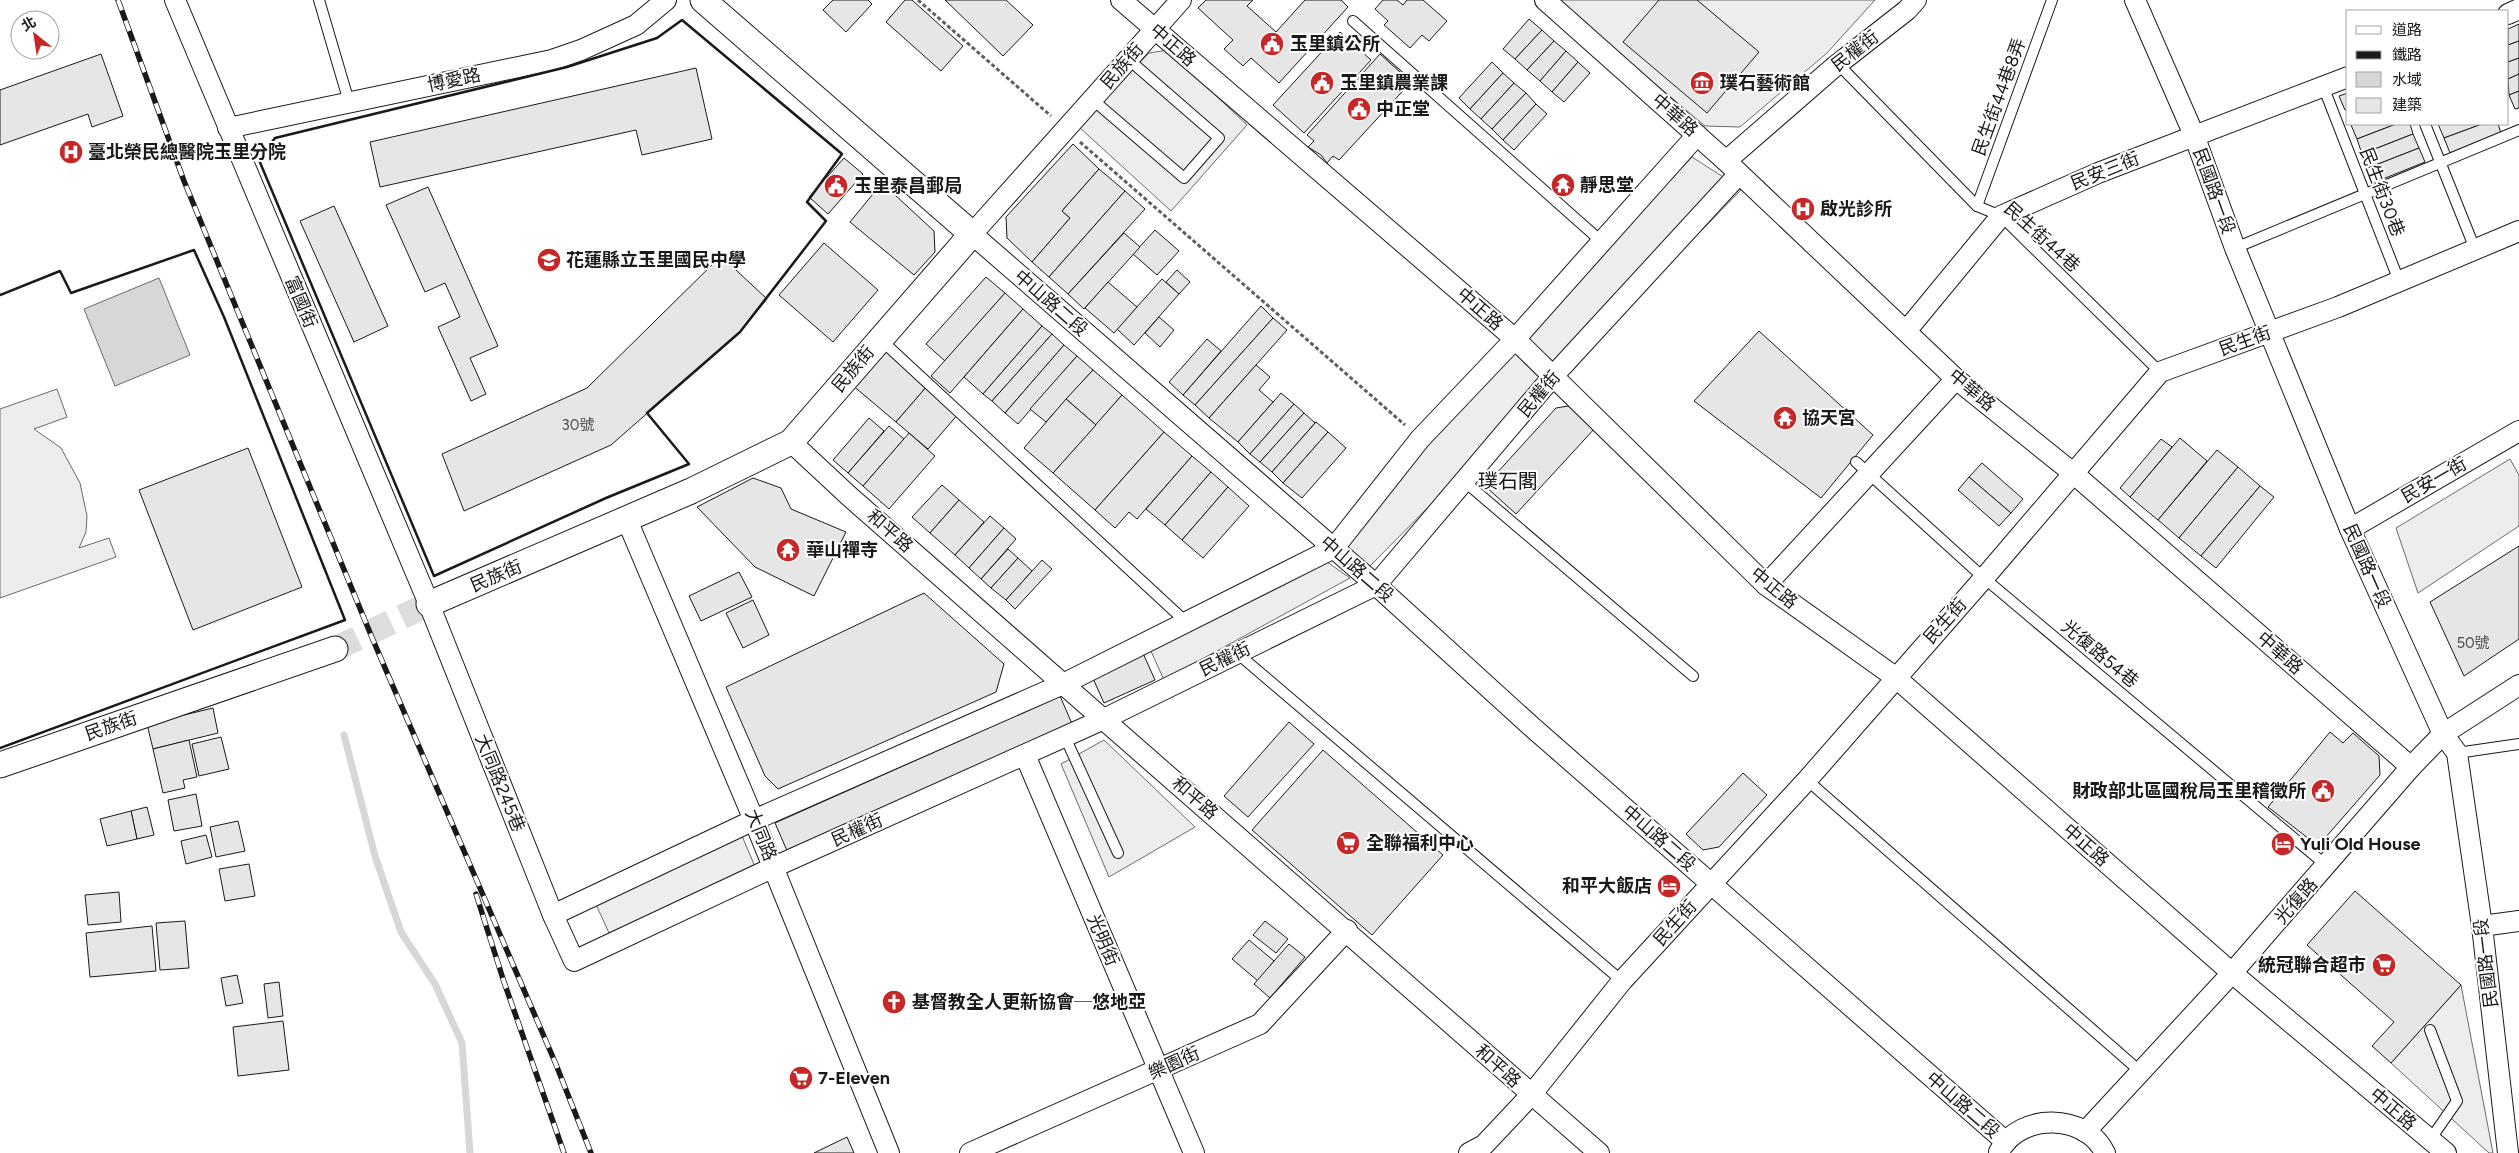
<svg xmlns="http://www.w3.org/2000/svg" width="2519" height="1153" font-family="Figtree,'Noto Sans TC',sans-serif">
  <rect width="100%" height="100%" fill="#fff"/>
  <g fill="#ededed" stroke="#6a6a6a">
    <path d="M1560,0H1875L1827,53L1740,127L1705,126L1622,56Z"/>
    <path d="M1168,50L1247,125L1171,211L1079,127L1149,53Z"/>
    <path d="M1692,157L1742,189L1564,371L1525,337Z"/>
    <path d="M1517,348L1551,383L1367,569L1335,542Z"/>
    <path d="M57,389L67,417L34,429L61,448L80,483L87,516L86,532L79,548L109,538L116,557L0,598V409Z"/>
    <path d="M2510,459L2519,475V526L2418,593L2396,528Z"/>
    <path d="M1320,557L1350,578L1164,680L1150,649Z"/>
    <path d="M1104,740L1195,827L1109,877L1061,764Z"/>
    <path d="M742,836L756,869L609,933L594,900Z"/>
    <path d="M2461,985L2493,1153H2489L2391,1063Z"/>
  </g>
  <path fill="#d7d7d7" stroke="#6a6a6a" d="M159,278L190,355L115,386L84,309Z"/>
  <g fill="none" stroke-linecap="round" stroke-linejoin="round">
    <path stroke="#d7d7d7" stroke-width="7" d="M344,735L375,856L401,932L435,984L462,1043L470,1153"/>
  </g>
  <g fill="#e6e6e6" stroke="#1a1a1a">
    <path d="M833,0H868L872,4L846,32L823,10Z"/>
    <path d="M905,0H912L963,46L941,71L886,22Z"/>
    <path d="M945,0H1006L1033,25L1003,56Z"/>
    <path d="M1206,0H1253L1247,6L1276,32L1305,0H1341L1348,7L1279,83L1251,58L1243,66L1224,49L1233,40L1198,8Z"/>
    <path d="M1383,0H1397L1403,5L1407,0H1423L1447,21L1429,41L1422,35L1410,48L1384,25L1388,21L1375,9Z"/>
    <path d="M1659,0H1697L1759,52L1707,113L1623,42Z"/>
    <path d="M1529,19L1542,30L1515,59L1503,49Z"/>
    <path d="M2519,24V41L2508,45V29Z"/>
    <path d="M1542,30L1554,41L1527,70L1515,59Z"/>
    <path d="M1340,32L1371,60L1304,133L1273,105Z"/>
    <path d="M1554,41L1566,51L1540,81L1527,70Z"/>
    <path d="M2519,41V58L2508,62V45Z"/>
    <path d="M1566,51L1578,62L1552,92L1540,81Z"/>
    <path d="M101,54L123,116L92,127L88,114L0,145V90Z"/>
    <path d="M1380,54L1411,82L1339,160L1333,156L1327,163L1321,155L1308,147L1314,141L1307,135Z"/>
    <path d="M2519,58V74L2508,79V62Z"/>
    <path d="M1492,62L1503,73L1470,109L1459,98Z"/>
    <path d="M1578,62L1590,73L1564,102L1552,92Z"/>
    <path d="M696,68L712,139L642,155L636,130L380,187L370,142Z"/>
    <path d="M1503,73L1514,83L1481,119L1470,109Z"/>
    <path d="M2519,74V91L2509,95L2508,79Z"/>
    <path d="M1514,83L1526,93L1492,129L1481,119Z"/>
    <path d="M2519,91V108L2515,109L2509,95Z"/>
    <path d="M1526,93L1536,104L1503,140L1492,129Z"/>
    <path d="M2348,93V109L2345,110L2339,96Z"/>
    <path d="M1536,104L1547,114L1514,150L1503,140Z"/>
    <path d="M2353,124H2396L2357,139L2351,125Z"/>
    <path d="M2396,124H2410L2413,134L2362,154L2357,139Z"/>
    <path d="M2438,124H2482L2444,138Z"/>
    <path d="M2482,124H2498L2501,133L2450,153L2444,138Z"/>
    <path d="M2413,134L2419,148L2368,168L2362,154Z"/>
    <path d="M1073,144L1099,169L1062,211L1070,218L1032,262L1007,238L1006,217Z"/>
    <path d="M2419,148L2425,162L2373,183L2368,168Z"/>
    <path d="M844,158L863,174L828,214L809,197Z"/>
    <path d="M1099,169L1125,191L1049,277L1032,262L1070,218L1062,211Z"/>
    <path d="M882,183L934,231L935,252L914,275L850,222Z"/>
    <path d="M428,187L498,346L470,358L486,394L471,401L438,327L460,317L445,283L425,292L386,205Z"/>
    <path d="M1125,191L1145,209L1068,294L1049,277Z"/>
    <path d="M334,206L388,326L354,342L300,221Z"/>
    <path d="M1155,230L1179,251L1157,275L1133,254Z"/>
    <path d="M1124,233L1140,247L1084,309L1068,294Z"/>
    <path d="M824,243L878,290L833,342L779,295Z"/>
    <path d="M721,256L767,299L740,332L611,445L464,511L442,454L587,388Z"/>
    <path d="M1177,270L1190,282L1179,294L1166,282Z"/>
    <path d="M986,277L1005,293L945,361L926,344Z"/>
    <path d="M1162,279L1179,294L1134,345L1117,329Z"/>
    <path d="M1108,282L1137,307L1114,333L1085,308Z"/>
    <path d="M1005,293L1023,309L950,393L931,376Z"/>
    <path d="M1261,306L1273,318L1195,405L1183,395Z"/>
    <path d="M1023,309L1042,326L983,394L964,377Z"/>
    <path d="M1159,317L1174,330L1160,347L1145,333Z"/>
    <path d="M1273,318L1287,330L1209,418L1195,405Z"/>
    <path d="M1042,326L1052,334L992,401L983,394Z"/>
    <path d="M1759,331L1873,435L1821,498L1694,401Z"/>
    <path d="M1052,334L1064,345L1005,413L992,401Z"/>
    <path d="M1207,339L1221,351L1183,395L1169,382Z"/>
    <path d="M1064,345L1077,356L1018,424L1005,413Z"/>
    <path d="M883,347L928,385L896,422L851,384Z"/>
    <path d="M1077,356L1093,370L1046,422L1030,409Z"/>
    <path d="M1256,365L1270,377L1259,390L1273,402L1238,442L1209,418Z"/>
    <path d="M1093,370L1122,395L1096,425L1066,399Z"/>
    <path d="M928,385L959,413L928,449L896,422Z"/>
    <path d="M1281,393L1294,404L1250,454L1238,442Z"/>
    <path d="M1122,395L1164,432L1095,510L1053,473Z"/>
    <path d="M1066,399L1096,425L1053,473L1024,448Z"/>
    <path d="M1294,404L1304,413L1260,462L1250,454Z"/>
    <path d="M1568,406L1580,412L1596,427L1516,514L1485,486L1556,408Z"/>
    <path d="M1304,413L1315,423L1272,472L1260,462Z"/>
    <path d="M869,418L884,431L848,473L833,460Z"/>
    <path d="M1316,422L1328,432L1283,483L1272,472Z"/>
    <path d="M889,426L904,439L863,486L848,473Z"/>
    <path d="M1164,432L1192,456L1137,519L1129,512L1115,528L1095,510Z"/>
    <path d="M1328,432L1346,448L1302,498L1283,483Z"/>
    <path d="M909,433L935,456L889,509L863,486Z"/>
    <path d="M2180,438L2207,461L2158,520L2130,497Z"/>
    <path d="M2161,439L2172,447L2130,497L2120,488Z"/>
    <path d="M248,448L302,587L193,630L139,490Z"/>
    <path d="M2217,450L2238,467L2179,538L2158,520Z"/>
    <path d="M1192,456L1211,472L1165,525L1146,509Z"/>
    <path d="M1982,463L2023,499L2011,513L1969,477Z"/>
    <path d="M2238,467L2260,486L2201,556L2179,538Z"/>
    <path d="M1211,472L1228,487L1182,540L1165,525Z"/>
    <path d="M1969,477L2011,513L1999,526L1958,490Z"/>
    <path d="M753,478L781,488L791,509L846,532L814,596L755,567L697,507Z"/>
    <path d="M942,485L959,500L930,533L912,517Z"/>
    <path d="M2260,486L2274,497L2216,568L2201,556Z"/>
    <path d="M1228,487L1249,506L1203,558L1182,540Z"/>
    <path d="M959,500L984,522L955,555L930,533Z"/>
    <path d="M990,516L1004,528L969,568L955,555Z"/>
    <path d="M1004,528L1016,539L981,579L969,568Z"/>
    <path d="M2519,546V639L2464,676L2430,602Z"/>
    <path d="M1008,549L1018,558L991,588L981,579Z"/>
    <path d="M1018,558L1032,571L1006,600L991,588Z"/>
    <path d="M1042,560L1052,569L1015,609L1006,600Z"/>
    <path d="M739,572L752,597L701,621L689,596Z"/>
    <path d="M924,593L1004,664L996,692L778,789L765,776L726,687Z"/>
    <path d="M753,600L769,635L743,648L726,613Z"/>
    <path d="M1142,651L1155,680L1104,703L1091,674Z"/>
    <path d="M1060,696L1073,726L788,853L775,823Z"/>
    <path d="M213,708L218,733L153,749L147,724Z"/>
    <path d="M1289,722L1314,744L1248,817L1224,796Z"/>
    <path d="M2330,732L2343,743L2353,733L2379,756L2380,775L2318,846L2268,807Z"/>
    <path d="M221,737L229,769L199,776L192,744Z"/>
    <path d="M189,740L197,777L183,780L185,788L163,793L153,749Z"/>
    <path d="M1323,750L1443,855L1372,935L1252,830Z"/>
    <path d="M1743,773L1767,795L1719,847L1703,850L1686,834Z"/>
    <path d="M196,794L202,826L174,831L168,800Z"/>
    <path d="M147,807L154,835L137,839L131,811Z"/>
    <path d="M131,811L137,839L107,846L100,819Z"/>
    <path d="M238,821L245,851L216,857L210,827Z"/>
    <path d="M206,835L212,857L186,864L181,841Z"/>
    <path d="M249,864L255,896L225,901L219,869Z"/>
    <path d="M2355,891L2461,985L2391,1063L2372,1046L2394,1022L2307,945Z"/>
    <path d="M119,892L121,922L88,925L85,895Z"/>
    <path d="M185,921L189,968L160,970L156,923Z"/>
    <path d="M1265,921L1288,939L1276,953L1253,935Z"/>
    <path d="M152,926L156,971L90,977L86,933Z"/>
    <path d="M1249,940L1274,961L1258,981L1232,959Z"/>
    <path d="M1289,944L1305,957L1270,998L1254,984Z"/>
    <path d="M237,975L243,1003L226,1006L221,978Z"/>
    <path d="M279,982L283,1016L268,1018L264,984Z"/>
    <path d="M283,1021L289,1070L238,1076L233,1027Z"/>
    <path d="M847,1137L854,1153H814Z"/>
  </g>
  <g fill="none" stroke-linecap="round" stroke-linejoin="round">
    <path stroke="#ddd" stroke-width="25" stroke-dasharray="25 12" stroke-linecap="butt" d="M335,649L429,604"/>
    <g stroke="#1a1a1a" stroke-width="12">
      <g id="service">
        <path d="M319,0L349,102"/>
        <path d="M1353,21L1602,242"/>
        <path d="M1838,64L1977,206L2001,216L2160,372"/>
        <path d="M2323,86L2399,281"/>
        <path d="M1093,100L1184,178L1219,138L1128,59"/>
        <path d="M2425,124L2475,249"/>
        <path d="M1977,206L2052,0"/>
        <path d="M2235,248L2519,130"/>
        <path d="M880,339L1186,622"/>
        <path d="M1856,462L1984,578L2327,866"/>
        <path d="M1465,482L1693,676"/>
        <path d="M1237,653L1622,981"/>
        <path d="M1065,737L1118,853"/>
        <path d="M2457,753L2519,744"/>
        <path d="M1807,780L2142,1073"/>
        <path d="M2430,1140L2457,1101L2430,1030"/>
      </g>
    </g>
    <g stroke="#1a1a1a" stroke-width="22">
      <g id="minor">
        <path d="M175,0L429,604L553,915L574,961L774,867L1104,719L1376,585L1554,375L1739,174"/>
        <path d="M1121,0L1515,339L1766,585L1895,677L2232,973L2446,1153"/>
        <path d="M1181,0L972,234L1376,585L1532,727L2006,1142"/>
        <path d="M1545,0L1726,161L1956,379L2073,473L2411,767"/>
        <path d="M2135,0L2194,135L2235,248L2350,529L2443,734L2457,753L2482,926L2508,1153"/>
        <path d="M2508,14L2519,9"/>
        <path d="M228,128L552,60L581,50L636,25L666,0"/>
        <path d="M1726,161L1833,68L1907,10L1916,0"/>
        <path d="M1907,330L2001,216L2098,173L2348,77"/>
        <path d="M791,442L849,496L1063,684L1599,1153"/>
        <path d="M627,520L754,820L889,1153"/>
        <path d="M2350,529L2519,431"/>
        <path d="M1766,585L1956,379"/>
        <path d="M1025,755L1194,1153"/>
        <path d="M553,915L754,820L1063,684L1334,548L1420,439L1515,339L1697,135"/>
        <path d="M2482,926L2519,921"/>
        <path d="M2085,1132L2232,973L2411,767L2443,734L2519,685"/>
        <path d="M1999,1152C2019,1112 2086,1113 2105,1153"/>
        <path d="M970,1153L1260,1024L1347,930"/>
        <path d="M1469,1153L1484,1145L1531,1095L1622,981L1807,780L1984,578L2160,372L2338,307L2519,231"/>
      </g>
    </g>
    <g stroke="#1a1a1a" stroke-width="27">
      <g id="tertiary">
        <path d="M429,604L691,491L791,442L972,234L703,0"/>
        <path d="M0,765L335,649"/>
      </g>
    </g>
    <g stroke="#5f5f5f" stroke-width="3" stroke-dasharray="4 2.5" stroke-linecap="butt">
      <path d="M918,0L1051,116"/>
      <path d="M1080,142L1405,425"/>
    </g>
    <use href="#service" stroke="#fff" stroke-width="10"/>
    <use href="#minor" stroke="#fff" stroke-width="20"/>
    <use href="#tertiary" stroke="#fff" stroke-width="25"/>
    <g stroke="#1a1a1a" stroke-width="5.5">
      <g id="rail">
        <path d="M118,0L184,181L373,640L555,1062L591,1153"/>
        <path d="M476,894L504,982L564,1153"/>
      </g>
    </g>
    <use href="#rail" stroke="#fff" stroke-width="4" stroke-dasharray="11" stroke-linecap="butt"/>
    <g stroke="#1a1a1a" stroke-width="2.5">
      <path d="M682,20L842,154L807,202L826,221L740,332L647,413L689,464L606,498L434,576L259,160L275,138L567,67L657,38Z"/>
      <path d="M0,295L60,271L71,293L194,250L224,317L345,620L0,748"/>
    </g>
  </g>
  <defs>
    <g id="civic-disc" transform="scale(1.25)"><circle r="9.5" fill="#c62828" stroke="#fff"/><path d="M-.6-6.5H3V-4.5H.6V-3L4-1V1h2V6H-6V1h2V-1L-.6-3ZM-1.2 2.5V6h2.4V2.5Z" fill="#fff"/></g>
    <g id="museum-disc" transform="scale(1.25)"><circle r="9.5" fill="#c62828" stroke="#fff"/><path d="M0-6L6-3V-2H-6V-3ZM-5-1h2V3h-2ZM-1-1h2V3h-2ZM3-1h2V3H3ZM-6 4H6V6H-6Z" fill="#fff"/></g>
    <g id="hospital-disc" transform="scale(1.25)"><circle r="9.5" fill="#c62828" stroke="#fff"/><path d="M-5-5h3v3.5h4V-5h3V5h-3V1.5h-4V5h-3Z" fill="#fff"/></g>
    <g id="temple-disc" transform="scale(1.25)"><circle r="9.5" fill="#c62828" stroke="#fff"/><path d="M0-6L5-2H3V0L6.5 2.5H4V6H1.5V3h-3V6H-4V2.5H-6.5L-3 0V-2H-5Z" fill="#fff"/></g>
    <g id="school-disc" transform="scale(1.25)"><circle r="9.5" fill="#c62828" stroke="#fff"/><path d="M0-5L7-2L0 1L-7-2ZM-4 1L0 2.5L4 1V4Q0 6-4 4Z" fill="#fff"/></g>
    <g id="supermarket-disc" transform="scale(1.25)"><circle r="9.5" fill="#c62828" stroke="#fff"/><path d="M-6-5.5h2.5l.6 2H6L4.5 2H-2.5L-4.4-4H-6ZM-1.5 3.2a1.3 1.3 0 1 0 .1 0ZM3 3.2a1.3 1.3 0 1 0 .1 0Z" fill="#fff"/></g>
    <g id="hotel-disc" transform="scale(1.25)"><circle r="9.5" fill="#c62828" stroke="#fff"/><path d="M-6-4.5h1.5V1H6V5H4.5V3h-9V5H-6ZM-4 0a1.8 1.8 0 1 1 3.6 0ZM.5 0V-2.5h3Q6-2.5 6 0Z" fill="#fff"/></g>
    <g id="church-disc" transform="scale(1.25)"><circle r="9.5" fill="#c62828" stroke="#fff"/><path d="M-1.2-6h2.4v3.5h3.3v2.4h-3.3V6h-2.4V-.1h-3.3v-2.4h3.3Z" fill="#fff"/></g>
  </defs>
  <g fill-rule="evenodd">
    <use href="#civic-disc" x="1272" y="44"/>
    <use href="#civic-disc" x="1322" y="83"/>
    <use href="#museum-disc" x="1702" y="83"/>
    <use href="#civic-disc" x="1359" y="109"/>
    <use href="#hospital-disc" x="71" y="152"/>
    <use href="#temple-disc" x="1563" y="185"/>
    <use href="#civic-disc" x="836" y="186"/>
    <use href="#hospital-disc" x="1803" y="209"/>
    <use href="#school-disc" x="549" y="260"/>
    <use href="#temple-disc" x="1785" y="418"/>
    <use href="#temple-disc" x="788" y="550"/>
    <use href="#civic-disc" x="2323" y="791"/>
    <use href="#supermarket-disc" x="1348" y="843"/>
    <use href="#hotel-disc" x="2283" y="844"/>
    <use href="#hotel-disc" x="1669" y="886"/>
    <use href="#supermarket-disc" x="2384" y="965"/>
    <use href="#church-disc" x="894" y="1002"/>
    <use href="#supermarket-disc" x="801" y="1078"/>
  </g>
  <g text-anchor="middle" stroke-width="4" stroke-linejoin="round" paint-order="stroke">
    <g font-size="15" fill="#4d4d4d">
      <text x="578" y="430">30號</text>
      <text x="2473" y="648">50號</text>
    </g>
    <g font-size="18" font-weight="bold" fill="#1a1a1a" stroke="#fff" text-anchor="start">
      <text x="1290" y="50">玉里鎮公所</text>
      <text x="1340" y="89">玉里鎮農業課</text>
      <text x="1720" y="89">璞石藝術館</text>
      <text x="1376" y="115">中正堂</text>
      <text x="88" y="158">臺北榮民總醫院玉里分院</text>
      <text x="1580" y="191">靜思堂</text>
      <text x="854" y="192">玉里泰昌郵局</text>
      <text x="1820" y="215">啟光診所</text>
      <text x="566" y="266">花蓮縣立玉里國民中學</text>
      <text x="1802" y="424">協天宮</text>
      <text x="806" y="556">華山禪寺</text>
      <text x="2306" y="797" text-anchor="end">財政部北區國稅局玉里稽徵所</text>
      <text x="1366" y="849">全聯福利中心</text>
      <text x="2300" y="850">Yuli Old House</text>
      <text x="1652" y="892" text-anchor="end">和平大飯店</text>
      <text x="2366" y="971" text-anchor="end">統冠聯合超市</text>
      <text x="912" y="1008">基督教全人更新協會─悠地亞</text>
      <text x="818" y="1084">7-Eleven</text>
    </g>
    <g font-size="18" fill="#1a1a1a" stroke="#fff">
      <text transform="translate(1173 45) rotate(41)" y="6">中正路</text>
      <text transform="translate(1855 51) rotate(-38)" y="6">民權街</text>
      <text transform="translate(1122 66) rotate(-49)" y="6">民族街</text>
      <text transform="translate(454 80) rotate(-12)" y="6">博愛路</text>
      <text transform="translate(1999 97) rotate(-70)" y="6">民生街44巷8弄</text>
      <text transform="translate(1675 115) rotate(41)" y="6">中華路</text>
      <text transform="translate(2105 171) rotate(-22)" y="6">民安三街</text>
      <text transform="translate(2214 191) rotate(70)" y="6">民國路一段</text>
      <text transform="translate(2382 192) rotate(69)" y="6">民生街30巷</text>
      <text transform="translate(2042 237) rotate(42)" y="6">民生街44巷</text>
      <text transform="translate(301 302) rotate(67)" y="6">富國街</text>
      <text transform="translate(1051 303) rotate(41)" y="6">中山路二段</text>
      <text transform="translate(1480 309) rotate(41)" y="6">中正路</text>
      <text transform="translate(2245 341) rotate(-20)" y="6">民生街</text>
      <text transform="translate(853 369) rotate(-50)" y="6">民族街</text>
      <text transform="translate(1972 390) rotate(40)" y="6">中華路</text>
      <text transform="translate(1539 394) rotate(-50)" y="6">民權街</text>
      <text transform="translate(2434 480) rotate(-30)" y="6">民安一街</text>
      <text transform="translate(890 531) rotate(41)" y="6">和平路</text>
      <text transform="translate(2367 566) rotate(66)" y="6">民國路一段</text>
      <text transform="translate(1357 569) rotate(41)" y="6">中山路二段</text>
      <text transform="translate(496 576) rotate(-23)" y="6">民族街</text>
      <text transform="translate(1774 588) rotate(39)" y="6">中正路</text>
      <text transform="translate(1945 621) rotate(-48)" y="6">民生街</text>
      <text transform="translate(2280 653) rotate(41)" y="6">中華路</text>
      <text transform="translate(2100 654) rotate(40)" y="6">光復路54巷</text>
      <text transform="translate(1225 659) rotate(-26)" y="6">民權街</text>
      <text transform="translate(111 726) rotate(-19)" y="6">民族街</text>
      <text transform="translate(500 783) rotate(68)" y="6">大同路245巷</text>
      <text transform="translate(1195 798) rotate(41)" y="6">和平路</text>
      <text transform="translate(857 830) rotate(-24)" y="6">民權街</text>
      <text transform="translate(761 835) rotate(68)" y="6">大同路</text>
      <text transform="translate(1659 838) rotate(41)" y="6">中山路二段</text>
      <text transform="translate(2086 845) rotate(41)" y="6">中正路</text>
      <text transform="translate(2296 901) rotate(-49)" y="6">光復路</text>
      <text transform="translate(1675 923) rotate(-48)" y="6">民生街</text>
      <text transform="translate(1103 940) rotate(67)" y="6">光明街</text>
      <text transform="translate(2486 963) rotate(-97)" y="6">民國路一段</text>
      <text transform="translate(1174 1063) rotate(-24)" y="6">樂園街</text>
      <text transform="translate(1498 1066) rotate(42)" y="6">和平路</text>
      <text transform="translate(1963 1105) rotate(41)" y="6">中山路二段</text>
      <text transform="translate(2393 1109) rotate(40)" y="6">中正路</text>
    </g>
    <g font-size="20" fill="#1a1a1a" stroke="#fff">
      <text x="1508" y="488">璞石閣</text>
    </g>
  </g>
  <rect x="2346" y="10" width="162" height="115" fill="#ffffff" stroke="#a3a3a3"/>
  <rect x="2356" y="26" width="25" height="8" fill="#ffffff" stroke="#a3a3a3"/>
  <text x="2392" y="35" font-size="15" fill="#1a1a1a">道路</text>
  <rect x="2356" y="51" width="25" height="8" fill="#1a1a1a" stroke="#a3a3a3"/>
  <text x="2392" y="60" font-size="15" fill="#1a1a1a">鐵路</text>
  <rect x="2356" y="72" width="25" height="15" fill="#d7d7d7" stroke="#a3a3a3"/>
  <text x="2392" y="85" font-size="15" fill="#1a1a1a">水域</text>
  <rect x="2356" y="98" width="25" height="15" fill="#e6e6e6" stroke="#a3a3a3"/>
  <text x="2392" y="110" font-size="15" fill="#1a1a1a">建築</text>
  <g transform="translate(35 35) rotate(330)"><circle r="24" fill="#ffffff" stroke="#a3a3a3"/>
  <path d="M0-4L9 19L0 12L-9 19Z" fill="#c62828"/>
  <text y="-8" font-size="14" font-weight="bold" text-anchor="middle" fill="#1a1a1a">北</text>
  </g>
</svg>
